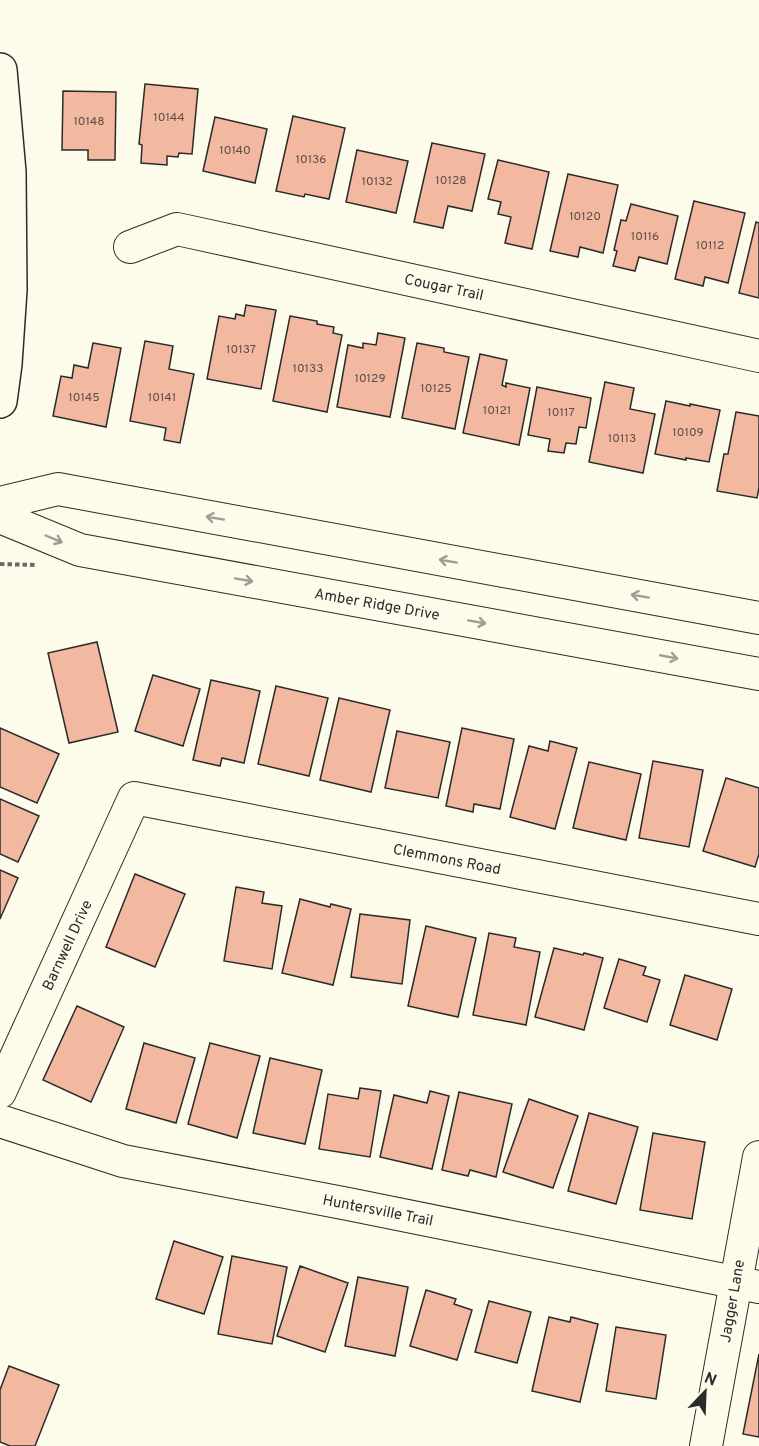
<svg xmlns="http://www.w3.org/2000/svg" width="759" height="1446" font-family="Overpass,sans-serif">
  <rect width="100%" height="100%" fill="#fdfbea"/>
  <g fill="#f2b8a0" stroke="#2b2b2b" stroke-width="1.5">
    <path d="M145,84L198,89L192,154L179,153L178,157L167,156V165L141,163L142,145L139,144Z"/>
    <path d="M63,91L116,92L115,160H88V150H62Z"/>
    <path d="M293,116L345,128L329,199L305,194L304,197L276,191Z"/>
    <path d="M215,117L267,129L255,183L203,171Z"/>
    <path d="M432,143L485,154L472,211L448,206L443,228L414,222Z"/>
    <path d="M357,150L408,161L396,213L346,202Z"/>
    <path d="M498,160L549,172L532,249L505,243L511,217L498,214L501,202L488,199Z"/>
    <path d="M568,174L618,185L603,253L580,247L578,257L550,251Z"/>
    <path d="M694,201L745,213L728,283L705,277L703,286L675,279Z"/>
    <path d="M631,204L678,216L667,264L639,257L635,271L613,266L617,251L614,250L621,220L626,221Z"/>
    <path d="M756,222L759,223V298L739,293Z"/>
    <path d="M246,305L276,310L261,389L207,379L219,316L235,319L236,314L244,316Z"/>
    <path d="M290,316L317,321V324L334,327L333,333L342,335L327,412L273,401Z"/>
    <path d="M378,333L405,338L390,417L337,407L348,345L363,348V343L376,345Z"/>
    <path d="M145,341L173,346L169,369L194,374L180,443L164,440L166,428L130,421Z"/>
    <path d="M93,343L121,348L106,427L53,416L61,376L72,378L74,365L88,368Z"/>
    <path d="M417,343L444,348V352L469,357L455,429L402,418Z"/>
    <path d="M480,354L507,360L502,385L506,387V383L530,388L519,445L463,433Z"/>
    <path d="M605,382L634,388L630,409L655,414L643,473L589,462Z"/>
    <path d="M537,387L591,398L586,428L579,427L576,444L566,443L564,453L548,451L550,439L528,435Z"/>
    <path d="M666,401L690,406V404L720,410L709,462L686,458V460L655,454Z"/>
    <path d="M736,412L759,416V488L757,498L717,491L724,454H728Z"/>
    <path d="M97,642L118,732L69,743L48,653Z"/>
    <path d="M153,675L200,689L183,746L135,731Z"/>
    <path d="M211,680L260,691L244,763L222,758L220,766L193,760Z"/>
    <path d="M276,686L328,698L309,776L258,764Z"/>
    <path d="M339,698L390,710L371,792L320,780Z"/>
    <path d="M0,728L59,754L37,803L0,787Z"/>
    <path d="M462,728L514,739L500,809L474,804L473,812L446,806Z"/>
    <path d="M397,731L450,742L438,798L385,788Z"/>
    <path d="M550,741L577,748L555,829L510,817L529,746L548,751Z"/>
    <path d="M653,761L703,770L689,847L639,838Z"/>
    <path d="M589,762L641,774L626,840L573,828Z"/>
    <path d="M726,778L759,788V854L755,867L703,851Z"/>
    <path d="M0,799L39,816L18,862L0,854Z"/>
    <path d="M0,870L18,878L0,919Z"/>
    <path d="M135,874L185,894L155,967L106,947Z"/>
    <path d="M236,887L264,892L262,903L282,906L272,969L224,961Z"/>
    <path d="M300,899L330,907L331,904L351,909L333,985L282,973Z"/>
    <path d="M360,914L410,920L402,984L351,977Z"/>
    <path d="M426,926L476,938L458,1017L408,1006Z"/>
    <path d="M489,933L516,938L514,947L540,952L526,1025L473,1015Z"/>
    <path d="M554,948L583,955L584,953L603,958L584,1030L535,1017Z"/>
    <path d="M619,959L646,967L643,975L660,980L647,1022L604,1008Z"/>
    <path d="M685,975L732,989L717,1040L670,1025Z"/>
    <path d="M77,1006L124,1027L91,1102L43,1080Z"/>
    <path d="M144,1043L195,1058L176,1123L126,1109Z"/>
    <path d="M210,1043L260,1056L237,1138L188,1124Z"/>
    <path d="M270,1058L322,1070L305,1144L253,1133Z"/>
    <path d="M360,1088L381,1091L370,1157L319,1149L328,1094L358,1099Z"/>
    <path d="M430,1091L449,1096L432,1169L380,1157L394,1095L427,1103Z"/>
    <path d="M459,1092L512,1104L496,1177L470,1170L468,1176L442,1170Z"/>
    <path d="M529,1099L578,1116L553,1188L503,1172Z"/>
    <path d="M589,1113L638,1127L616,1204L568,1191Z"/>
    <path d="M653,1133L705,1142L692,1219L640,1210Z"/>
    <path d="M174,1241L223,1257L204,1314L156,1299Z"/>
    <path d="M232,1256L287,1267L272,1344L218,1334Z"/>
    <path d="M300,1266L348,1283L325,1352L277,1336Z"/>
    <path d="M358,1277L408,1287L395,1356L345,1346Z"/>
    <path d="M426,1290L456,1299L454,1304L472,1310L457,1360L410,1346Z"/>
    <path d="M489,1301L531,1312L517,1363L475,1352Z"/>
    <path d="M549,1317L570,1322L571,1317L598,1324L580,1402L532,1391Z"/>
    <path d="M616,1327L666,1335L656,1399L606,1391Z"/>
    <path d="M759,1354V1437L743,1434Z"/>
    <path d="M9,1366L59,1385L35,1446H10L0,1442V1390Z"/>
  </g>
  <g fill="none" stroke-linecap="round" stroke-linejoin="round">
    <g stroke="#2b2b2b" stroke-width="34">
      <g id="minor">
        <path d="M130,247L177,229L759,356"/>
        <path d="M0,503L58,489L759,618"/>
        <path d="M0,517L80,550L759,674"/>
        <path d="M0,1092L134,798L759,919"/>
        <path d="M0,1121L123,1161L348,1204L759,1287"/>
        <path d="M706,1446L759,1157"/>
      </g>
    </g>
    <g stroke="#2b2b2b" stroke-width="36">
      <path id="major" d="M0,70L9,172L10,290L5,364L0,401"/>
    </g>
    <path stroke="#6a6964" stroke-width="4" stroke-dasharray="4.5 3" stroke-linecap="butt" d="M0,564L36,565"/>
    <use href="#minor" stroke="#fdfbea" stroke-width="32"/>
    <use href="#major" stroke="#fdfbea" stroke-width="33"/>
  </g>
  <defs><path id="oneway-shaft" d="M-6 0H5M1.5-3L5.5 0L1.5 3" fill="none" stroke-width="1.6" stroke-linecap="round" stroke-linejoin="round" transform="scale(1.5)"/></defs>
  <g stroke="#9e9d94">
    <use href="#oneway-shaft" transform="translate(215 518) rotate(-170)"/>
    <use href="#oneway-shaft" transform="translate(54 539) rotate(23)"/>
    <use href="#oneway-shaft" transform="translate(448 561) rotate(-170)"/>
    <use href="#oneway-shaft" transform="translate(244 580) rotate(10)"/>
    <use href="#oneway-shaft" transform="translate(640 596) rotate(-170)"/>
    <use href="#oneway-shaft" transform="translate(477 622) rotate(10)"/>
    <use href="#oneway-shaft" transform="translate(669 657) rotate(11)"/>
  </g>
  <g text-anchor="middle" stroke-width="4.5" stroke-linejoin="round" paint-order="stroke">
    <g font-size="12" fill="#5d4e48">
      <text x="169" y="121">10144</text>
      <text x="89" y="125">10148</text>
      <text x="235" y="154">10140</text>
      <text x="311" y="163">10136</text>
      <text x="451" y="184">10128</text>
      <text x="377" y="185">10132</text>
      <text x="585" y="220">10120</text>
      <text x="645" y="240">10116</text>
      <text x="710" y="249">10112</text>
      <text x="241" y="353">10137</text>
      <text x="308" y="372">10133</text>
      <text x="370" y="382">10129</text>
      <text x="436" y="392">10125</text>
      <text x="84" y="401">10145</text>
      <text x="162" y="401">10141</text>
      <text x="497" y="414">10121</text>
      <text x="561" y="416">10117</text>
      <text x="688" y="436">10109</text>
      <text x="622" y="442">10113</text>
    </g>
    <g font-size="15" fill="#2b2b2b" stroke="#fdfbea">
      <text transform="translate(444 287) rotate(12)" y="5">Cougar Trail</text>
      <text transform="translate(377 604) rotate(10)" y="5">Amber Ridge Drive</text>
      <text transform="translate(447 859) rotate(11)" y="5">Clemmons Road</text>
      <text transform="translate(67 945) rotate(-65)" y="5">Barnwell Drive</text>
      <text transform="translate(378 1210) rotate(11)" y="5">Huntersville Trail</text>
      <text transform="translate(732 1301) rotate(-80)" y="5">Jagger Lane</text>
    </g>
  </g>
  <g transform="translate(705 1392) rotate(23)" stroke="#fdfbea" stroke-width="4.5" paint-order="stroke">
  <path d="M0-4.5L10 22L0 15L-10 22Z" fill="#2b2b2b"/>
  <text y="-9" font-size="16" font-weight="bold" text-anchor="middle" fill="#2b2b2b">N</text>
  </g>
</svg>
